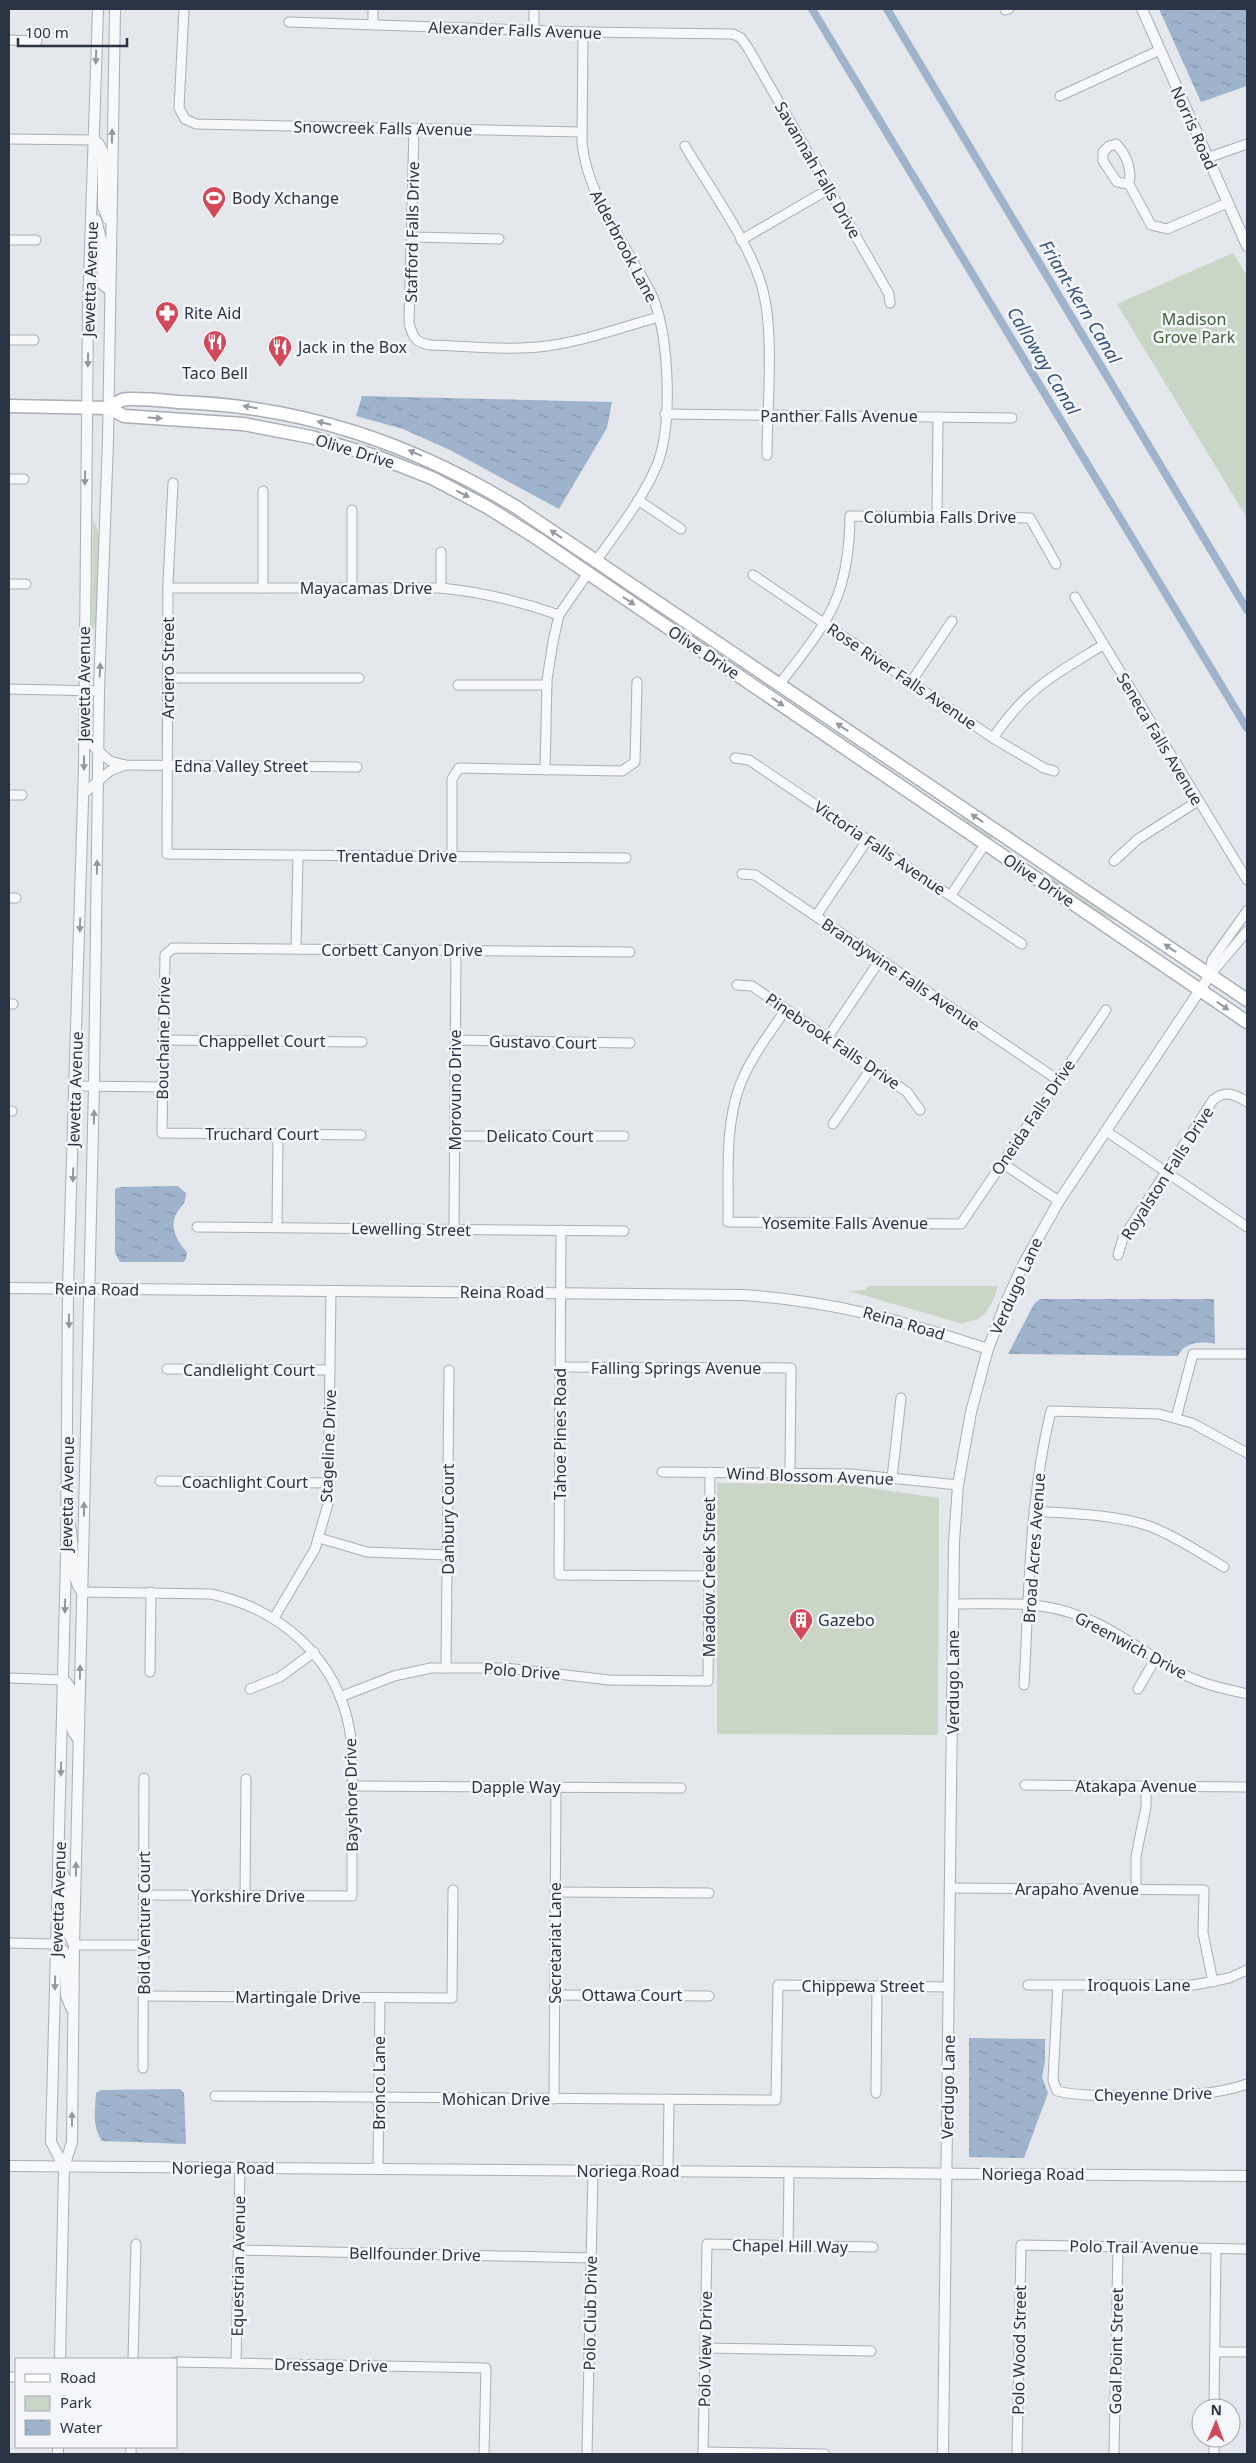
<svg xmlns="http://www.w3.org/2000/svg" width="1256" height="2463" font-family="'Noto Sans',sans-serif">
  <defs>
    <pattern id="water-ripples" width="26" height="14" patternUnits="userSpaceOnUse" patternTransform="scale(1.25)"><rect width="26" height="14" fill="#9fb4cc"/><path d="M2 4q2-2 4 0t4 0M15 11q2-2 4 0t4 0" fill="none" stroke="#8293a7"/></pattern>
  </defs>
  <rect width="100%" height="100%" fill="#e4e7ec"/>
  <g fill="#c9d6c5">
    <path d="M1233,253L1247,276V518L1117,304Z"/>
    <path d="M93,519L99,534L96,623L92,632Z"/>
    <path d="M962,815L993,836L991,839L960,818Z"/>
    <path d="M1049,876L1061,881L1122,920L1119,922L1102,915L1048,878Z"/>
    <path d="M868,1286H998C994,1298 989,1313 978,1319C972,1322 968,1320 963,1324L849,1291L866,1290Z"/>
    <path d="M717,1483L841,1484L939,1498L938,1735L717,1734Z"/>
  </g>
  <g fill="url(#water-ripples)">
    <path d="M1159,9H1247V86L1201,102Z"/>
    <path d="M362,396L612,402L607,428L559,509L450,450L403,429L356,416Z"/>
    <path d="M178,1186L186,1193C186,1202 183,1205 178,1211C168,1225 177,1242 187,1252L186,1259L183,1262H120L115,1253V1189L121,1187Z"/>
    <path d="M1040,1299H1214L1215,1344C1202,1341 1184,1342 1178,1356L1008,1354L1034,1304Z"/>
    <path d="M969,2038L1045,2039V2061L1042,2077L1048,2093L1024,2158L969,2157Z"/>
    <path d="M180,2089L184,2093L186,2144L102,2141C92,2126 95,2111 96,2093L101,2090Z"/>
  </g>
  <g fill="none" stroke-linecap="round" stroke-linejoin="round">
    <g stroke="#9fb4cc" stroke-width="8">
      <path d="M812,9L1247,728"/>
      <path d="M887,9L1247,610"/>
    </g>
    <g stroke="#a9aeb7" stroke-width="11">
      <g id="minor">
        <path d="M184,9L179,108L185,119L196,124L582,132"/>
        <path d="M1005,10L1009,9"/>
        <path d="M289,22L583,32L733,34L741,38L748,48L889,294L890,303"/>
        <path d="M373,25V9"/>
        <path d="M534,31V9"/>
        <path d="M583,32L582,143C587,189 614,227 636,267C642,277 650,289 654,300C669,341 673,424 657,465C642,500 618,530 596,561"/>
        <path d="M9,40L37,41"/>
        <path d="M1060,96L1160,50"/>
        <path d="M414,128L409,323C413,338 416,343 431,345C469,346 509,351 547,346C585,341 622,327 659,317"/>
        <path d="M9,139L94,140"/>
        <path d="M685,146C709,187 750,243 762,287C775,333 767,406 767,455"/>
        <path d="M1207,158L1247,144"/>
        <path d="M1129,184L1117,182L1103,161V152L1109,146L1116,144C1127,155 1132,170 1129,184L1151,225L1167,229L1227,203"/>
        <path d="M412,237L499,239"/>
        <path d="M9,240H36"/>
        <path d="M741,240L829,189"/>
        <path d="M9,340H34"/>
        <path d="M665,414L1012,418"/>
        <path d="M9,479H24"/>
        <path d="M173,483L168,583L167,854L626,858"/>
        <path d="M263,491V588"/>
        <path d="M638,500L681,529"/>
        <path d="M937,517L938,417"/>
        <path d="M753,575L993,738L1044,768L1054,771"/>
        <path d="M9,584H26"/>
        <path d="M168,588H441C484,592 519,601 559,615"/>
        <path d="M441,588V552"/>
        <path d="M352,589V510"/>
        <path d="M1075,597L1247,880"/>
        <path d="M168,678H359"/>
        <path d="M911,682L952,621"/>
        <path d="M458,685H547"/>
        <path d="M779,685C827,622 849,600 850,516L1030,518L1056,564"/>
        <path d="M9,689L99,691"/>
        <path d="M84,738L110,761L125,765L357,767"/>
        <path d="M993,738C1027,688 1054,675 1103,645"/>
        <path d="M735,758L749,760L1022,944"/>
        <path d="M545,770L547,680L553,642L559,615L588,573"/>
        <path d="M83,794L110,771L125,765"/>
        <path d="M9,795H22"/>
        <path d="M452,856V779L459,768L622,771L635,762L637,682"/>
        <path d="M1114,861L1138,839L1198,801"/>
        <path d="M742,874L755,875L1058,1080"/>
        <path d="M951,895L985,844"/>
        <path d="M9,898H16"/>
        <path d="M816,916L868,839"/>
        <path d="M296,949L298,855"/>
        <path d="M1210,975L1212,960L1247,911"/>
        <path d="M1210,975L1247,931"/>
        <path d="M737,985L752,986L907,1092L920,1110"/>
        <path d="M9,1004H13"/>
        <path d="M786,1009C770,1033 751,1057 740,1085C724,1128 729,1177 728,1222L961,1224L1106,1010"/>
        <path d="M828,1037L880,960"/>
        <path d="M162,1040L362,1042"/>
        <path d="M456,1040L630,1043"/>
        <path d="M76,1086L162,1087"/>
        <path d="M9,1111H12"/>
        <path d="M833,1124L872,1067"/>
        <path d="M1106,1131L1247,1227"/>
        <path d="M361,1135L162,1133L165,955L173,948L630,952"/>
        <path d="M455,1136H624"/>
        <path d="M1002,1163L1059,1201"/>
        <path d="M197,1227L624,1231"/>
        <path d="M277,1227L278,1134"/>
        <path d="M454,1229L456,950"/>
        <path d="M561,1230L559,1575L709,1576"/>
        <path d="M1118,1255L1123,1238L1213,1100C1225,1090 1235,1094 1247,1102"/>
        <path d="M561,1367L791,1368L790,1473"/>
        <path d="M167,1369L330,1370"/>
        <path d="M1176,1418L1193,1354H1247"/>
        <path d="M662,1472L851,1474L958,1485"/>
        <path d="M892,1478L901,1398"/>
        <path d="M160,1481L329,1483"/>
        <path d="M1034,1511C1072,1514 1113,1514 1149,1526C1176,1536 1200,1553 1224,1567"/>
        <path d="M319,1538L367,1552L447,1555"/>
        <path d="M82,1592L211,1594C281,1609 338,1659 350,1732C354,1754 352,1776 352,1797C352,1830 352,1863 352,1896L144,1895"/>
        <path d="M954,1604C997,1604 1041,1600 1082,1617C1119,1631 1150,1657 1185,1675C1205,1685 1226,1689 1247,1694"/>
        <path d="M274,1618L315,1549L328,1504L331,1291"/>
        <path d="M446,1668L449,1370"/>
        <path d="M150,1672L151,1592"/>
        <path d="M9,1678L63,1680"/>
        <path d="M1024,1685C1029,1594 1029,1501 1051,1411L1159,1414L1192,1423L1247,1453"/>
        <path d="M250,1689L280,1677L314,1652"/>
        <path d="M1138,1689L1156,1658"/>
        <path d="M340,1697L394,1676L431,1668H506L609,1680L708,1681L710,1472"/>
        <path d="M1025,1785L1247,1787"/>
        <path d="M352,1786L681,1788"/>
        <path d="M951,1888L1204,1890L1203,1933L1213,1982"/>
        <path d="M1136,1889V1856L1146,1807V1786"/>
        <path d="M555,1892L709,1893"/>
        <path d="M245,1896L246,1779"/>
        <path d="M9,1943L56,1944"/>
        <path d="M74,1945H144"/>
        <path d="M1028,1985H1194L1229,1978L1247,1970"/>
        <path d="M1058,1985L1053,2080L1057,2091C1082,2097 1107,2095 1133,2095C1172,2095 1210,2097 1247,2084"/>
        <path d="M555,1995L709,1996"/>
        <path d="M143,1996L452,1998L453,1890"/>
        <path d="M143,2068L144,1778"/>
        <path d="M876,2093L877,1986"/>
        <path d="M215,2096L776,2100L778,1985L949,1987"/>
        <path d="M554,2099L556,1787"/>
        <path d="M378,2169L380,1998"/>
        <path d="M668,2171L669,2100"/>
        <path d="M788,2246L789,2172"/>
        <path d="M239,2250L591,2258"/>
        <path d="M705,2348L871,2351"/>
        <path d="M1215,2352H1247"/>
        <path d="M133,2359L136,2244"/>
        <path d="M176,2362L486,2368L484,2454"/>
        <path d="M236,2363L240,2168"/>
        <path d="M9,2377H16"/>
        <path d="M1214,2408L1216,2249"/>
        <path d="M703,2452L825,2454"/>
        <path d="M131,2454V2447"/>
        <path d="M587,2454L593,2171"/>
        <path d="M703,2454L707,2244L873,2247"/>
        <path d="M1017,2454L1021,2245L1247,2249"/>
        <path d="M1114,2454L1118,2247"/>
        <path d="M1214,2454V2438"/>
      </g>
    </g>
    <g stroke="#a9aeb7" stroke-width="12">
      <g id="tertiary">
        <path d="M1142,9L1247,246"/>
        <path d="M94,140L99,144L103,152V207L108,219"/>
        <path d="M96,220L102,243L103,285L110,290"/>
        <path d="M9,1288L743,1295C834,1301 903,1321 988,1349"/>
        <path d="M69,1522C76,1543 68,1576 82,1592"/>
        <path d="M63,1680C80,1690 67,1714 72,1729C73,1733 77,1737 79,1740"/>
        <path d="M60,1868L68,1883L67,1930L73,1943"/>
        <path d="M56,1944L64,1951L66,1995L71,2008"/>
        <path d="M9,2166L1247,2176"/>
        <path d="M64,2167L51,2142L66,1560L68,1289L84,767L88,310L98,9"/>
        <path d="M60,2359L64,2167L72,2142L74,1945L94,1086L99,691L108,440L115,9"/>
        <path d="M58,2454V2447"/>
        <path d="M943,2454L954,1542L958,1485L971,1412L988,1349L1006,1302L1023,1265L1059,1201L1210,975"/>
      </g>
    </g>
    <g stroke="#a9aeb7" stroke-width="15">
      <g id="secondary">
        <path d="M9,406L109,408L124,416L243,424L311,437L378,457L432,478L487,507L538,539L1247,1022"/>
        <path d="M109,408C113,405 117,402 122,400C132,397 167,401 179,402C302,406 411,443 516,507L1247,1000"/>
      </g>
    </g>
    <use href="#minor" stroke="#f7f8fa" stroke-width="9"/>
    <use href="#tertiary" stroke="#f7f8fa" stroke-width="10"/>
    <use href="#secondary" stroke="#fff" stroke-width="12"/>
  </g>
  <defs><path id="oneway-solid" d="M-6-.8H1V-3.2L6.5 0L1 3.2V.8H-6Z" transform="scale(1.25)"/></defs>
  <g fill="#9196a0">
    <use href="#oneway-solid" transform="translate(96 57) rotate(92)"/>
    <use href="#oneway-solid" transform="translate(112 136) rotate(-89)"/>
    <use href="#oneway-solid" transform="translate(88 360) rotate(91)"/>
    <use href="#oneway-solid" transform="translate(85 478) rotate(91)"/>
    <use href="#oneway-solid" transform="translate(100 670) rotate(-87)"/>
    <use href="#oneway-solid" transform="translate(84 763) rotate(90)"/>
    <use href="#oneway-solid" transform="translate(97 867) rotate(-89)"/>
    <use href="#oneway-solid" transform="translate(80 925) rotate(92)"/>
    <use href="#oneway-solid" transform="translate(94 1117) rotate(-89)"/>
    <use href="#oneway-solid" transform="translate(73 1175) rotate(92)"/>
    <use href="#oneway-solid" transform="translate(69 1321) rotate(89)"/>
    <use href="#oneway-solid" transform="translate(84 1509) rotate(-89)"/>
    <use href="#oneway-solid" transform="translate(65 1606) rotate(91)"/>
    <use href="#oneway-solid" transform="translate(80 1672) rotate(-89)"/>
    <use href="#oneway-solid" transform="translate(61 1769) rotate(91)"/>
    <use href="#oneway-solid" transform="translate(76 1869) rotate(-89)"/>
    <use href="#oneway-solid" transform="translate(55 1983) rotate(91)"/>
    <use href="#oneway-solid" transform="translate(72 2119) rotate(-90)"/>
  </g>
  <g fill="#959aa2">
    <use href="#oneway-solid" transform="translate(250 407) rotate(-171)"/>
    <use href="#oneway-solid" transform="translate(155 418) rotate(3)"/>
    <use href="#oneway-solid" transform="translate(324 423) rotate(-166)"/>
    <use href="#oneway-solid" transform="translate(415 453) rotate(-157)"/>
    <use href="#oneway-solid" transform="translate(463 494) rotate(27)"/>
    <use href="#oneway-solid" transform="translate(556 534) rotate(-146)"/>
    <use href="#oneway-solid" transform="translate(629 601) rotate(34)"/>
    <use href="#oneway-solid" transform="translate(778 702) rotate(34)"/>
    <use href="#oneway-solid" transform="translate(842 727) rotate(-146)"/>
    <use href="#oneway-solid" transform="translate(977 818) rotate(-146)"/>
    <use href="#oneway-solid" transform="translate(1170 948) rotate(-146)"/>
    <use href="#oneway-solid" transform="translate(1223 1006) rotate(34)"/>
  </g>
  <defs>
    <g id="stadium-pin" transform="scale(1.25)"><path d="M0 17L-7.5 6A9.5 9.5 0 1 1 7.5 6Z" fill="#d1495b" stroke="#f4f6f9"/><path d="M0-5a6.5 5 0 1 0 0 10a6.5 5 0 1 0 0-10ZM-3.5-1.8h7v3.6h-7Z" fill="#fff"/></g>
    <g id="pharmacy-pin" transform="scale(1.25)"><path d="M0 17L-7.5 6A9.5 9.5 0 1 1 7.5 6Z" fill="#d1495b" stroke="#f4f6f9"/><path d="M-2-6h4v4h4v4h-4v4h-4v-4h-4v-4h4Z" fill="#fff"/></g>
    <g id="restaurant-pin" transform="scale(1.25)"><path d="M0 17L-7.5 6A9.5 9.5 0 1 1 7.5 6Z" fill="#d1495b" stroke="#f4f6f9"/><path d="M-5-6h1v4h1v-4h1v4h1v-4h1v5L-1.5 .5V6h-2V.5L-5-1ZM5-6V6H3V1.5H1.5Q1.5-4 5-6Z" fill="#fff"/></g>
    <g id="building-pin" transform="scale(1.25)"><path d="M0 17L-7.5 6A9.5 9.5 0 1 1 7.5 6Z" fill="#d1495b" stroke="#f4f6f9"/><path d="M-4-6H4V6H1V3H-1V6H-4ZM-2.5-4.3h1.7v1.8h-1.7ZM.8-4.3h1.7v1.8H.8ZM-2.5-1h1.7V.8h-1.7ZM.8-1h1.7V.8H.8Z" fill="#fff"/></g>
  </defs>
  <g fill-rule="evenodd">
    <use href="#stadium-pin" x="214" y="198"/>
    <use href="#pharmacy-pin" x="167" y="313"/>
    <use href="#restaurant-pin" x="215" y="342"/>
    <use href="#restaurant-pin" x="280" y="347"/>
    <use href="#building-pin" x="801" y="1620"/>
  </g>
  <g text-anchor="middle" stroke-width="5" stroke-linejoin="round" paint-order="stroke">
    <g font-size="16" fill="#2b3445" stroke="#f4f6f9">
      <text transform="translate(515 30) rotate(2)" y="6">Alexander Falls Avenue</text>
      <text transform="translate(383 128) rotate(1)" y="6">Snowcreek Falls Avenue</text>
      <text transform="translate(1194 128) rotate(66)" y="6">Norris Road</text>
      <text transform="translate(818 170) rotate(60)" y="6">Savannah Falls Drive</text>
      <text transform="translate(412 232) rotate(-89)" y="6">Stafford Falls Drive</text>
      <text transform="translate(624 246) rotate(62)" y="6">Alderbrook Lane</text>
      <text transform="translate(90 279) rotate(-88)" y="6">Jewetta Avenue</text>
      <text x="839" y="422">Panther Falls Avenue</text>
      <text transform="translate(355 451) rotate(17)" y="6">Olive Drive</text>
      <text x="940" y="523">Columbia Falls Drive</text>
      <text x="366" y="594">Mayacamas Drive</text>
      <text transform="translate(704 652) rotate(34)" y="6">Olive Drive</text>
      <text transform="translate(168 668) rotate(-90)" y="6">Arciero Street</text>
      <text transform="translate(902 676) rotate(34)" y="6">Rose River Falls Avenue</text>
      <text transform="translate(84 684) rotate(-90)" y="6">Jewetta Avenue</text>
      <text transform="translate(1160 739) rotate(59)" y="6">Seneca Falls Avenue</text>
      <text x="241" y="772">Edna Valley Street</text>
      <text transform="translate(880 848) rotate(34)" y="6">Victoria Falls Avenue</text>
      <text x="397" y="862">Trentadue Drive</text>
      <text transform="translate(1039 880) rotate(34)" y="6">Olive Drive</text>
      <text x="402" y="956">Corbett Canyon Drive</text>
      <text transform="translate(901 974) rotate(34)" y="6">Brandywine Falls Avenue</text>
      <text transform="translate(163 1038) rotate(-89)" y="6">Bouchaine Drive</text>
      <text x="262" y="1047">Chappellet Court</text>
      <text transform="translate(833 1041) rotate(34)" y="6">Pinebrook Falls Drive</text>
      <text transform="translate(543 1042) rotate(1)" y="6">Gustavo Court</text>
      <text transform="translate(75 1089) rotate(-88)" y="6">Jewetta Avenue</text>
      <text transform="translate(455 1090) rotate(-90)" y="6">Morovuno Drive</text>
      <text transform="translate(1033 1117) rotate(-56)" y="6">Oneida Falls Drive</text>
      <text x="262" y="1140">Truchard Court</text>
      <text x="540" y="1142">Delicato Court</text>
      <text transform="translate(1167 1173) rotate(-57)" y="6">Royalston Falls Drive</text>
      <text x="845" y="1229">Yosemite Falls Avenue</text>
      <text transform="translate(411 1229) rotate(1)" y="6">Lewelling Street</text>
      <text transform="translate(1016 1286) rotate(-66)" y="6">Verdugo Lane</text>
      <text transform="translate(97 1289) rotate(1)" y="6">Reina Road</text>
      <text x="502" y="1298">Reina Road</text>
      <text transform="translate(904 1323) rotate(16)" y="6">Reina Road</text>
      <text x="676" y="1374">Falling Springs Avenue</text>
      <text x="249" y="1376">Candlelight Court</text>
      <text transform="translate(560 1434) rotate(-90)" y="6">Tahoe Pines Road</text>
      <text transform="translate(328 1446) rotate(-88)" y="6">Stageline Drive</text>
      <text transform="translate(810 1476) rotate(2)" y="6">Wind Blossom Avenue</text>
      <text x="245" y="1488">Coachlight Court</text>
      <text transform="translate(67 1494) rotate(-89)" y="6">Jewetta Avenue</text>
      <text transform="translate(448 1519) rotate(-90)" y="6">Danbury Court</text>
      <text transform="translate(1034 1548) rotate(-86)" y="6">Broad Acres Avenue</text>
      <text transform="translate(709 1577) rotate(-90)" y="6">Meadow Creek Street</text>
      <text transform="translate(1131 1645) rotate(28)" y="6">Greenwich Drive</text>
      <text transform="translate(522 1671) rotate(4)" y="6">Polo Drive</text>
      <text transform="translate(953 1682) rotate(-90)" y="6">Verdugo Lane</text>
      <text x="1136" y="1792">Atakapa Avenue</text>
      <text x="516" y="1793">Dapple Way</text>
      <text transform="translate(351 1795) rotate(-91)" y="6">Bayshore Drive</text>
      <text x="1077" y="1895">Arapaho Avenue</text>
      <text x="248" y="1902">Yorkshire Drive</text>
      <text transform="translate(58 1899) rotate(-88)" y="6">Jewetta Avenue</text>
      <text transform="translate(144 1923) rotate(-90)" y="6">Bold Venture Court</text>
      <text transform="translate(555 1943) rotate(-90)" y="6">Secretariat Lane</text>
      <text x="1139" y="1991">Iroquois Lane</text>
      <text x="863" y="1992">Chippewa Street</text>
      <text x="632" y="2001">Ottawa Court</text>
      <text x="298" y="2003">Martingale Drive</text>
      <text transform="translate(379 2083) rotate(-90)" y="6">Bronco Lane</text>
      <text transform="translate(948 2087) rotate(-89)" y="6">Verdugo Lane</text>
      <text transform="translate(1153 2094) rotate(-1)" y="6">Cheyenne Drive</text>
      <text x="496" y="2105">Mohican Drive</text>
      <text x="223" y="2174">Noriega Road</text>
      <text x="628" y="2177">Noriega Road</text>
      <text x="1033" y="2180">Noriega Road</text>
      <text transform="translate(790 2246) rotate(1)" y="6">Chapel Hill Way</text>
      <text transform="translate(1134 2247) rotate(1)" y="6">Polo Trail Avenue</text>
      <text transform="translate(415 2254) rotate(1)" y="6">Bellfounder Drive</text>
      <text transform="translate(238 2266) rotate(-89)" y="6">Equestrian Avenue</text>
      <text transform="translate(590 2313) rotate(-89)" y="6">Polo Club Drive</text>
      <text transform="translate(705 2349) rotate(-89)" y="6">Polo View Drive</text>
      <text transform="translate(1019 2350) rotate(-89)" y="6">Polo Wood Street</text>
      <text transform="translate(1116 2351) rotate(-89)" y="6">Goal Point Street</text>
      <text transform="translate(331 2365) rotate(1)" y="6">Dressage Drive</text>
    </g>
    <g font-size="16" fill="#2b3445" stroke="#f4f6f9" text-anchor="start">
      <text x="232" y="204">Body Xchange</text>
      <text x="184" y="319">Rite Aid</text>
      <text x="298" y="353">Jack in the Box</text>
      <text x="215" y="379" text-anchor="middle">Taco Bell</text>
      <text x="818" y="1626">Gazebo</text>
    </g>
    <g font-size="16" fill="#3f6138" stroke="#f4f6f9">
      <text x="1194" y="325">Madison<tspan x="1194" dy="18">Grove Park</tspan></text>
    </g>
    <g font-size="18" font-style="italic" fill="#34527a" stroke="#f4f6f9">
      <text transform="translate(1080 302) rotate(59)" y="6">Friant-Kern Canal</text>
      <text transform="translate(1043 361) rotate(59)" y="6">Calloway Canal</text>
    </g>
  </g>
  <rect width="1256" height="2463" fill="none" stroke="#2b3445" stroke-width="20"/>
  <rect x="15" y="2358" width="162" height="90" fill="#f4f6f9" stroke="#a4a8b1"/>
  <rect x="25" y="2374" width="25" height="8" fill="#ffffff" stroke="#a4a8b1"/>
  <text x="60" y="2383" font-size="15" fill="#2b3445">Road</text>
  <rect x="25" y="2396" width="25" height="15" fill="#c9d6c5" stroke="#a4a8b1"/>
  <text x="60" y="2408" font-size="15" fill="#2b3445">Park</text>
  <rect x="25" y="2420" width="25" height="15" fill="url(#water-ripples)" stroke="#a4a8b1"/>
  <text x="60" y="2433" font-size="15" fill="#2b3445">Water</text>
  <g transform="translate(1216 2423) rotate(1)"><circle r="24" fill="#f4f6f9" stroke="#a4a8b1"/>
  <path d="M0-4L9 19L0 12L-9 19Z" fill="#d1495b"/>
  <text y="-8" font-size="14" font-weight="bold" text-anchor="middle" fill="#2b3445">N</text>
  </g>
  <path d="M18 38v8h109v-8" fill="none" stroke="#2b3445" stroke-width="2.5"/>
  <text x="25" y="38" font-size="15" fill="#2b3445" stroke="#f4f6f9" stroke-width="4" paint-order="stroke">100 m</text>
</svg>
